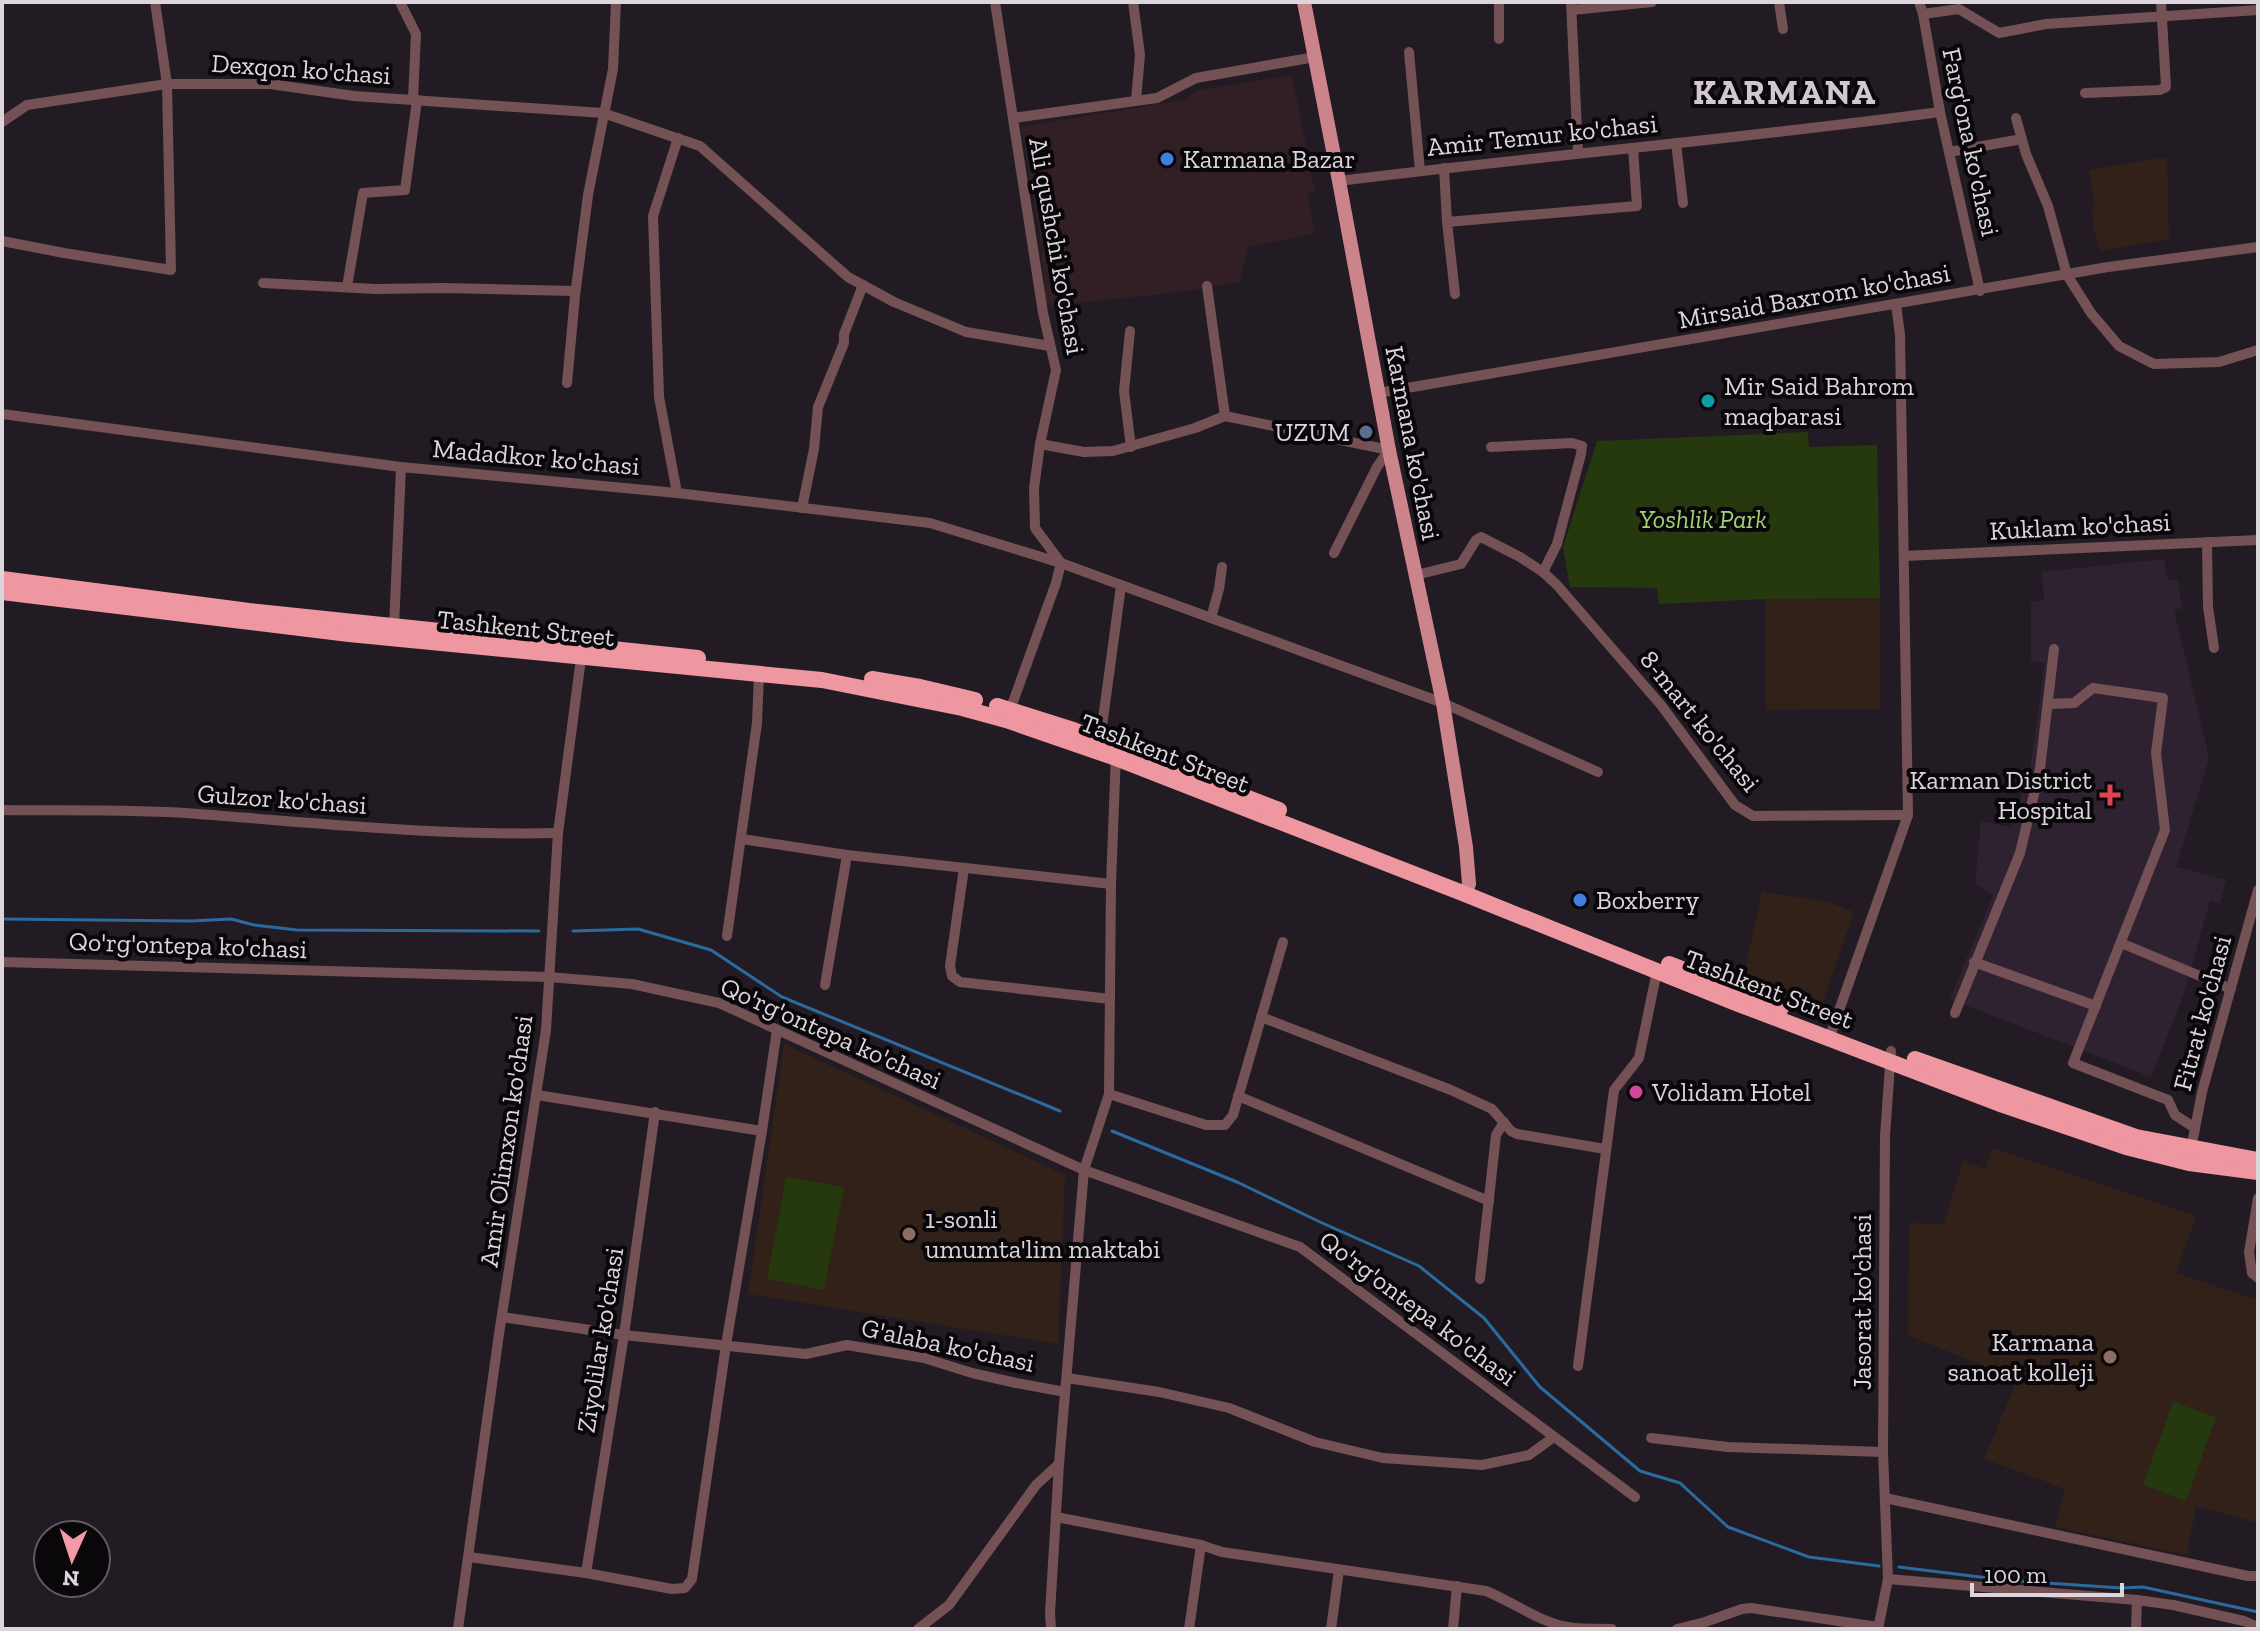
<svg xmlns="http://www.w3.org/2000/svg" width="2260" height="1631" font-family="'Zilla Slab',serif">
  <rect width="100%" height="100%" fill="#231b24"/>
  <path fill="#311f25" d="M1292,75L1315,192L1307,194L1315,233L1248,247L1240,282L1172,293L1046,306L1039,231L1021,127L1188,99L1195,91Z"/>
  <path fill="#2f2230" d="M2164,559L2167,579L2178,580L2182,608L2174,610L2209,758L2176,867L2226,880L2220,903L2210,901L2183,996L2151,1077L1950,999L1993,895L1975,884L1981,821L2011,827L2030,769L2045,663L2031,661V602L2044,600L2042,572Z"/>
  <g fill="#322119">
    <path d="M2159,158L2167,159L2169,239L2100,251L2094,231L2092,209L2095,208L2089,170Z"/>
    <path d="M1880,598V709L1766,710L1765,599Z"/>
    <path d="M1762,892L1826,901L1854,912L1821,1007L1743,978Z"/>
    <path d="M784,1044L1065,1175L1058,1344L748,1294Z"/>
    <path d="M1993,1148L2196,1216L2176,1273L2258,1300V1523L2196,1506L2187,1555L2055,1527L2065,1489L1984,1459L2017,1380L1908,1335L1909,1223L1944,1224L1963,1161L1985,1169Z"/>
  </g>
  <g fill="#25380e">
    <path d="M1808,432L1809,447L1877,445L1880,598L1765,599L1659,604L1657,588L1570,587L1563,547L1597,441Z"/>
    <path d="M786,1177L844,1187L824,1290L767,1279Z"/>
    <path d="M2173,1402L2216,1417L2186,1501L2143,1485Z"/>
  </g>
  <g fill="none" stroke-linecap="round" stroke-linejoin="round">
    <g stroke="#296b9e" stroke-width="3">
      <path d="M2,919L191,921L231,919L254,925L297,930L539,931"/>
      <path d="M573,931L638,929L711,950L782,997L1060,1111"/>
      <path d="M1112,1131L1237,1182L1320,1222L1419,1266L1484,1318L1540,1387L1640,1471L1680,1483L1728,1527L1809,1557L1879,1566"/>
      <path d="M1899,1567L2004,1580L2121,1588L2143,1587L2258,1612"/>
    </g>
    <g stroke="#745154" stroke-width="10">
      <path d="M400,2L416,34L413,99"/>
      <path d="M995,2L1043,313L1056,370L1040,444L1034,488L1035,528L1061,563"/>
      <path d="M1133,2L1140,55L1136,100"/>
      <path d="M1499,2V39"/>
      <path d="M1571,2L1578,152"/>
      <path d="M1779,2L1783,29"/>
      <path d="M1919,2L1923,14L1940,112L1980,291"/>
      <path d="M1572,10L1652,2"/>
      <path d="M1923,14L1959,9L1999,33L2046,24L2258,10"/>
      <path d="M1409,52L1420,171"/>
      <path d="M2085,93L2160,90L2166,87L2161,2"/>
      <path d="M1013,118L1157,98L1196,78L1315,57"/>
      <path d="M2016,118L2026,154L2048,206L2067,275L2091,313L2119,346L2154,364L2219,362L2258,350"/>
      <path d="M2,122L27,105L167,84H270L354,96L603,113L700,146L848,277L894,302L966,332L1050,346"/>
      <path d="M1676,143L1683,203"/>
      <path d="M1949,152L2022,139"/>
      <path d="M1444,168L1447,222L1455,294"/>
      <path d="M1339,181C1539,156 1740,139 1940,112"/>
      <path d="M1447,222L1637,206L1633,148"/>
      <path d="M2,241L64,253L171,270L167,84L155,2"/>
      <path d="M263,283L375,289L445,288L575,291"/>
      <path d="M1207,286L1225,416"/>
      <path d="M347,287L363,193L405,190L417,100"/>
      <path d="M1130,331L1124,391L1131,447"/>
      <path d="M567,383L575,296L588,195L613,69L616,2"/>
      <path d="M1378,393L2108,267L2258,247"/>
      <path d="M2,414L401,467L677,493L930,523L1061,563L1443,703L1598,772"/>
      <path d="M1040,444L1084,452L1113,451L1195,428L1225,416L1389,450L1377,467L1334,553"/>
      <path d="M1491,447L1572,443L1582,446L1581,454L1557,544L1543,572"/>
      <path d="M677,493L659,397L653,216L678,138"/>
      <path d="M802,508L814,449L818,407L844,343V334L863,285"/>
      <path d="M2207,542L2208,607L2214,648"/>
      <path d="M1904,556L2258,540"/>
      <path d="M1416,575L1461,564L1476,540L1481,537L1520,557L1543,572L1557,585L1661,705L1735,805L1753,816L1908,815"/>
      <path d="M1211,618L1219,589L1222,567"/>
      <path d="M394,627L401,467"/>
      <path d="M2048,704L2074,703L2093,688L2163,698L2156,753L2165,830L2073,1063L2168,1100L2175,1115L2195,1128"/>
      <path d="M1009,713L1056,583L1061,563"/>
      <path d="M1100,741L1121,586"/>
      <path d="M2,810C67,811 133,809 198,814C318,823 438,836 558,833"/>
      <path d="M742,839L847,855L1111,884"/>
      <path d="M964,868L950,966L952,976L960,982L1110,999"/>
      <path d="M727,936L757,723L759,674"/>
      <path d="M2121,943L2231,989"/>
      <path d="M2,962L549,977L632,984L719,1003L1084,1170L1300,1247L1635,1497"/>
      <path d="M1974,962L2096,1006"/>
      <path d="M825,985L847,855"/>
      <path d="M1955,1013L2020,853L2040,769L2054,649"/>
      <path d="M1261,1017L1451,1090L1492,1109L1511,1131L1517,1134L1605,1149"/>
      <path d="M1829,1039L1908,815L1900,335L1896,304"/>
      <path d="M1109,1094L1206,1125H1225L1233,1115L1283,942"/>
      <path d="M537,1095L762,1131"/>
      <path d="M1238,1096L1489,1201"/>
      <path d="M2191,1149L2202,1092L2258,890"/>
      <path d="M2258,1198L2249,1252L2252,1273L2258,1278"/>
      <path d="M1480,1279L1496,1135L1504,1122"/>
      <path d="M502,1317L624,1335L806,1354L847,1345L924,1358L972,1373L1016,1383L1065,1392"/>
      <path d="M1578,1366L1614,1090L1639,1058L1657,971"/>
      <path d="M1067,1378L1159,1392L1229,1408L1315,1442L1383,1458L1482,1465L1529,1455L1554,1437"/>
      <path d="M1651,1438L1728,1447L1883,1452"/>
      <path d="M1885,1498L2248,1576H2258"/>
      <path d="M1056,1517L1201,1545L1222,1552L1486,1591C1513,1602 1539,1622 1568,1627C1582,1630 1598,1628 1612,1629"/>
      <path d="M469,1557L586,1573L672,1589L685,1588L692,1579L726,1345L762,1131L777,1030"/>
      <path d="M586,1573L624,1335L655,1112"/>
      <path d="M1888,1579L2137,1600L2173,1605L2244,1621L2258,1627"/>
      <path d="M458,1629L499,1334L546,1030L558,833L582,651"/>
      <path d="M918,1629L949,1605L1036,1485L1059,1464"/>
      <path d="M1051,1629L1050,1613L1059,1464L1084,1170L1109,1094L1111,884L1116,753"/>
      <path d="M1189,1629L1201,1545"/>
      <path d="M1331,1629L1339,1570"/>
      <path d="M1453,1629L1457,1586"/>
      <path d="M1677,1629L1705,1622L1742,1609L1751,1608L1878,1627"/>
      <path d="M1878,1629L1888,1579L1883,1452L1885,1136L1891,1051"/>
      <path d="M2136,1629L2137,1600"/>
    </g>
    <path stroke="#cb848a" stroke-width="14" d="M1304,2L1339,181L1389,450L1443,703L1466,847L1469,884L1465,894"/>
    <g stroke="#ee97a0" stroke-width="16">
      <path d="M2,579L249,611L698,658"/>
      <path d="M2,592L349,634L822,680L962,708L1006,720L1116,758L1465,894L1736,1003L2003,1105L2126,1147L2189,1163L2258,1172"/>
      <path d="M872,679L920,687L975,700"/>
      <path d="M997,706L1073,730L1279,810"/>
      <path d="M1669,964L1781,1008"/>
      <path d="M1915,1059L2136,1137L2258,1160"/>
    </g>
  </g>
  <g fill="#3f7fe0" stroke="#0a070b" stroke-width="3">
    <circle cx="1167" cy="159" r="8"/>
    <circle cx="1580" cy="900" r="8"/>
  </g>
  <circle fill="#0f9aa8" stroke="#0a070b" stroke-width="3" cx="1708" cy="401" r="8"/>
  <circle fill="#5c6f8a" stroke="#0a070b" stroke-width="3" cx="1366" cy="432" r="8"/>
  <path fill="#e0444e" stroke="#0a070b" stroke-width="3" d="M2106 783h8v8h8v8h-8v8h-8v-8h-8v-8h8z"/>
  <circle fill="#d1479c" stroke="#0a070b" stroke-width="3" cx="1636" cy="1092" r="8"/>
  <g fill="#8d6e63" stroke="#0a070b" stroke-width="3">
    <circle cx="909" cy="1234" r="8"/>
    <circle cx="2110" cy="1357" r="8"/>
  </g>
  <g text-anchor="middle" stroke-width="8" stroke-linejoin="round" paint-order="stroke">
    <g font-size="26" fill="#dcd6dc" stroke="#0a070b">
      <text transform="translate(301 69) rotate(4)" y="9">Dexqon ko'chasi</text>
      <text transform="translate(1542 135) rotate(-6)" y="9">Amir Temur ko'chasi</text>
      <text transform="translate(1971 142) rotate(78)" y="9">Farg'ona ko'chasi</text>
      <text transform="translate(1057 246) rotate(80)" y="9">Ali qushchi ko'chasi</text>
      <text transform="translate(1814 296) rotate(-10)" y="9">Mirsaid Baxrom ko'chasi</text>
      <text transform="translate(1413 443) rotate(79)" y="9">Karmana ko'chasi</text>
      <text transform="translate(536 457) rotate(5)" y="9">Madadkor ko'chasi</text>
      <text transform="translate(2080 526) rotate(-3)" y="9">Kuklam ko'chasi</text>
      <text transform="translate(526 628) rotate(6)" y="9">Tashkent Street</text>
      <text transform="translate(1700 721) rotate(51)" y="9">8-mart ko'chasi</text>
      <text transform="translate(1165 753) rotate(21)" y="9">Tashkent Street</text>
      <text transform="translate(282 799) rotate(4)" y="9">Gulzor ko'chasi</text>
      <text transform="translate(188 945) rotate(2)" y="9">Qo'rg'ontepa ko'chasi</text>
      <text transform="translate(1769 989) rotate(21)" y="9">Tashkent Street</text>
      <text transform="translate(2202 1013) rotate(-75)" y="9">Fitrat ko'chasi</text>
      <text transform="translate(831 1033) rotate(24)" y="9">Qo'rg'ontepa ko'chasi</text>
      <text transform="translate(506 1141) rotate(-82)" y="9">Amir Olimxon ko'chasi</text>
      <text transform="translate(1862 1302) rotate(-90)" y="9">Jasorat ko'chasi</text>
      <text transform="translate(1418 1308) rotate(37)" y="9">Qo'rg'ontepa ko'chasi</text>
      <text transform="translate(600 1340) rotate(-81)" y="9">Ziyolilar ko'chasi</text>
      <text transform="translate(948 1345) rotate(12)" y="9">G'alaba ko'chasi</text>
    </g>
    <g font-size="26" fill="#dcd6dc" stroke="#0a070b" text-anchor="start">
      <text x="1183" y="168">Karmana Bazar</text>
      <text x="1724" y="395">Mir Said Bahrom<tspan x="1724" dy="30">maqbarasi</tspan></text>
      <text x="1350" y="441" text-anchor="end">UZUM</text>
      <text x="2092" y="789" text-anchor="end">Karman District<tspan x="2092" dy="30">Hospital</tspan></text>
      <text x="1596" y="909">Boxberry</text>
      <text x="1652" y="1101">Volidam Hotel</text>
      <text x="925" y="1228">1-sonli<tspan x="925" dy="30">umumta'lim maktabi</tspan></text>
      <text x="2094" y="1351" text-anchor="end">Karmana<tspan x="2094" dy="30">sanoat kolleji</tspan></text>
    </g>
    <g font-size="26" font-style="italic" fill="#a3d273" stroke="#0a070b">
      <text x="1703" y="528">Yoshlik Park</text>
    </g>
    <g font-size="34" font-weight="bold" letter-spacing="2" fill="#d3c6d3" stroke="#0a070b">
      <text x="1785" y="104">KARMANA</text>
    </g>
  </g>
  <rect width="2260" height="1631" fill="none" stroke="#dcd6dc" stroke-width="8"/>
  <g transform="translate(72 1559) rotate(183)"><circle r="38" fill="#0a070b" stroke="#5e5a5f" stroke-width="2"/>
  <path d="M0-6L14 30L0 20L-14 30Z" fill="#f49aa6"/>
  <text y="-12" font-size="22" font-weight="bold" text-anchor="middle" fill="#dcd6dc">N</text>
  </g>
  <path d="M1972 1583v12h150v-12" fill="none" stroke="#dcd6dc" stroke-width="4"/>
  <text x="1984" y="1583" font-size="24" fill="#dcd6dc" stroke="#0a070b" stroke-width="6" paint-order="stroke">100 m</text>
</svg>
